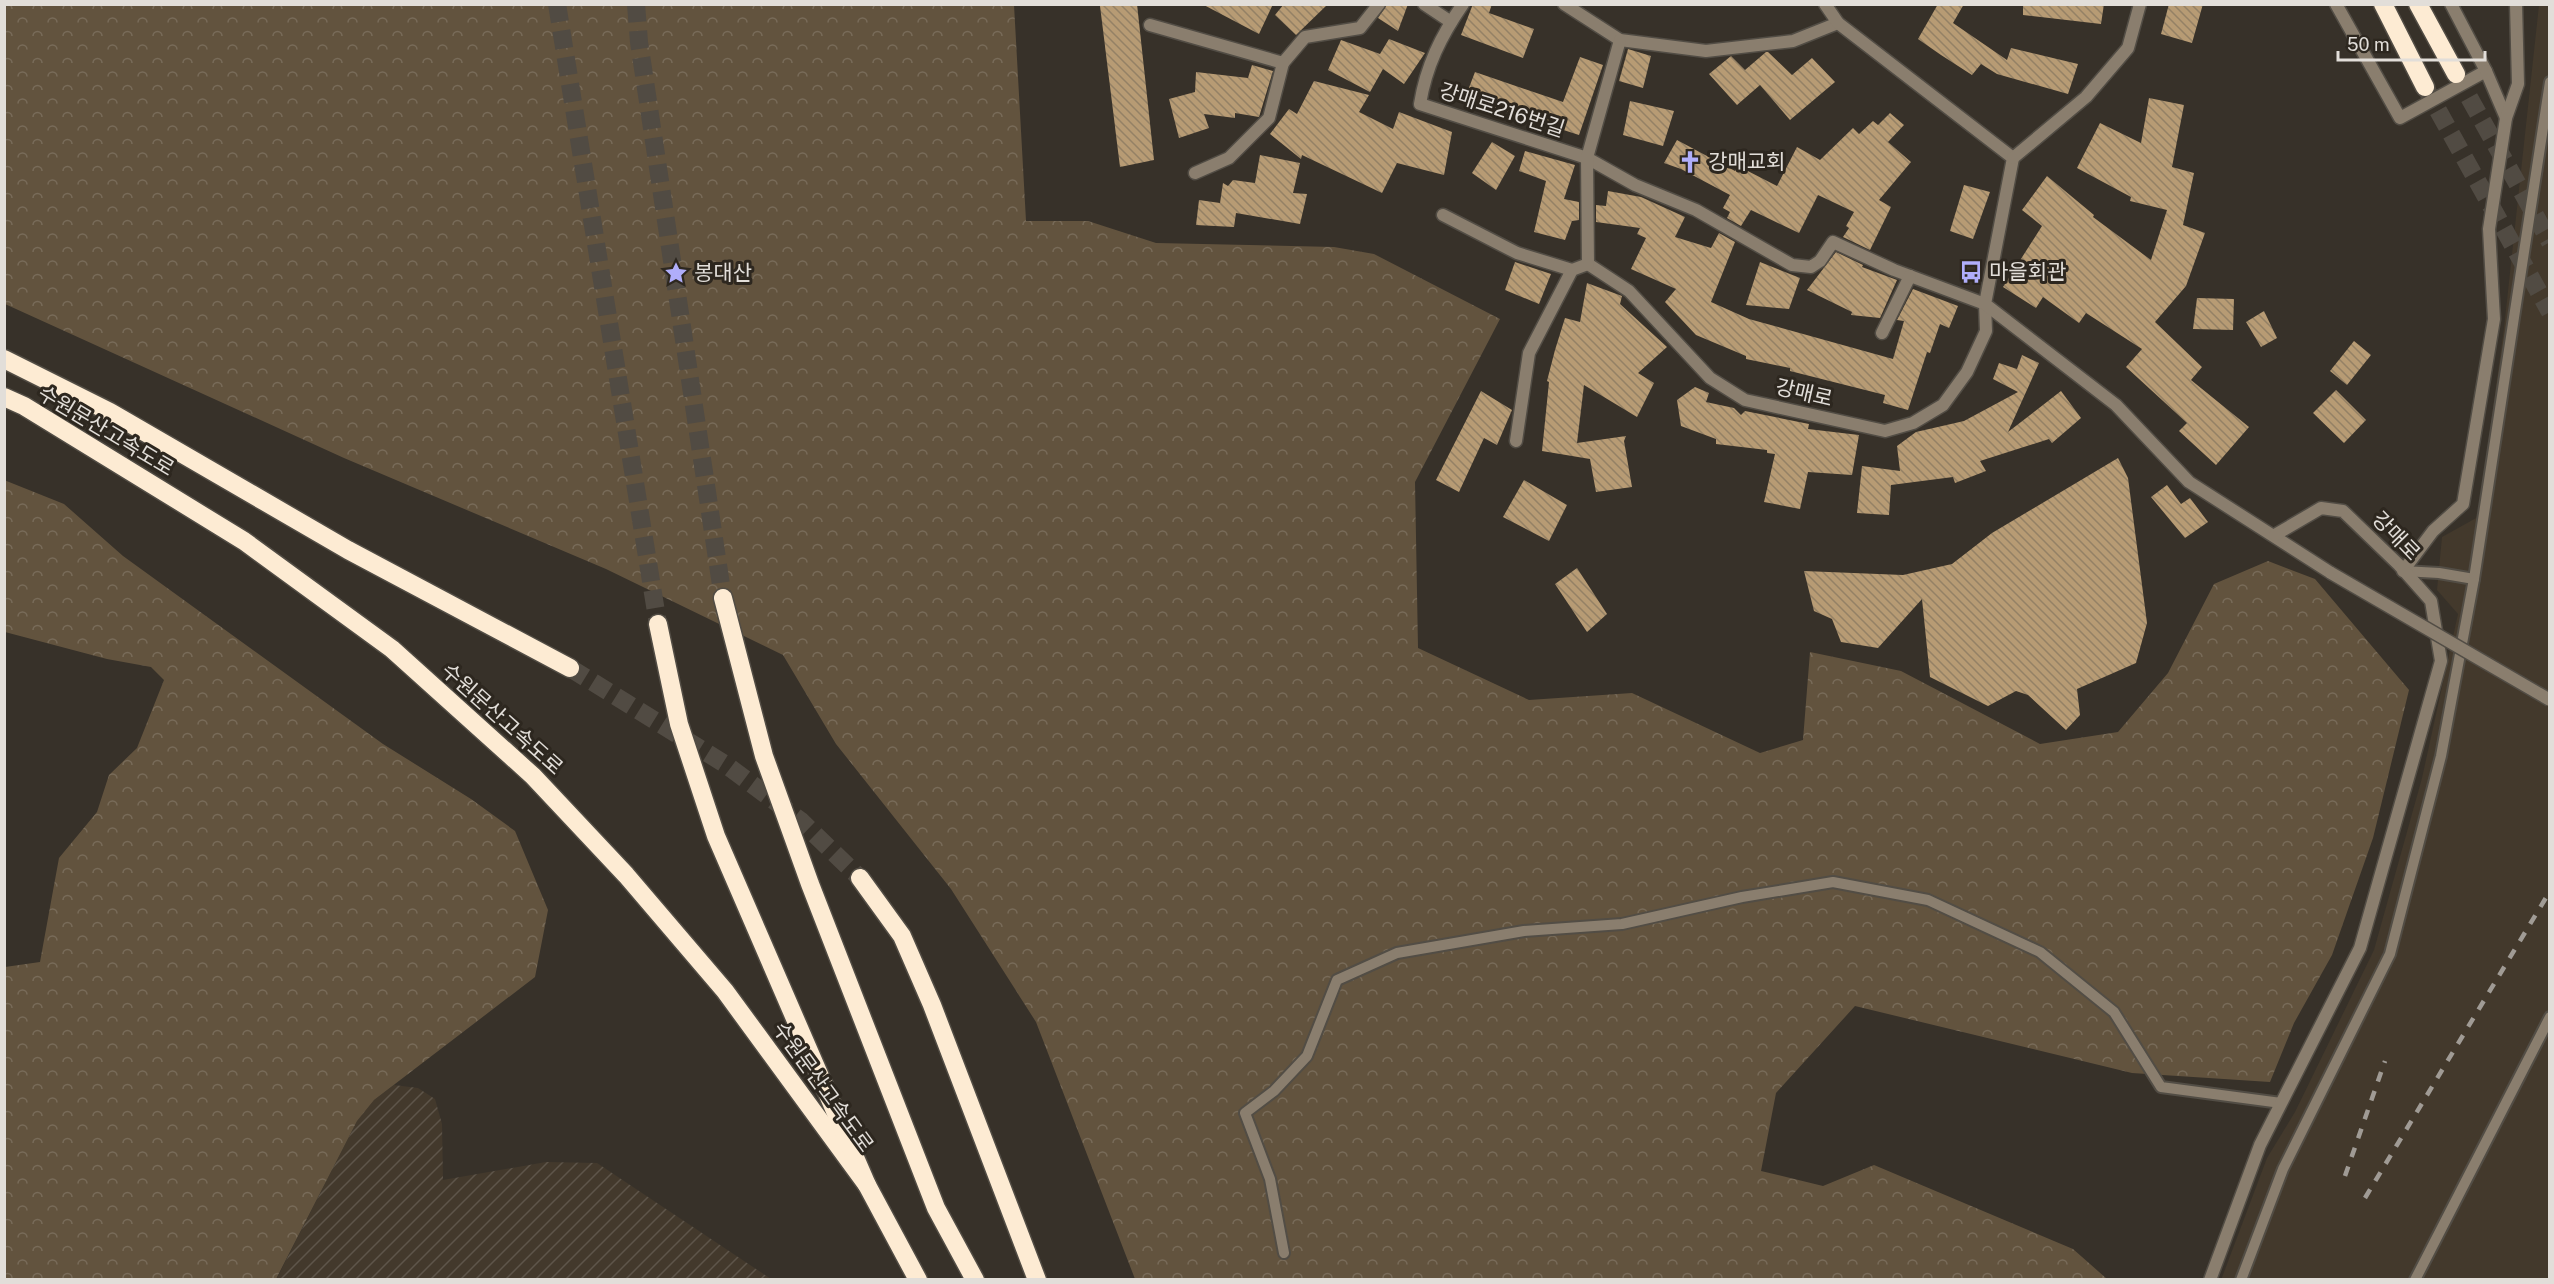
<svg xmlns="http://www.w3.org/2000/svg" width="2554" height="1284" font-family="'Public Sans','Noto Sans KR',sans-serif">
  <defs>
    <pattern id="industrial-furrows" width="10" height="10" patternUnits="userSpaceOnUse" patternTransform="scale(1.5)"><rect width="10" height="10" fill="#43392c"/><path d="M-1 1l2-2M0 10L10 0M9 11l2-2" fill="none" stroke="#5e554a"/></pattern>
    <pattern id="forest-crowns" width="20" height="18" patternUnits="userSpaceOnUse" patternTransform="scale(1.5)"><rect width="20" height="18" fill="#62533e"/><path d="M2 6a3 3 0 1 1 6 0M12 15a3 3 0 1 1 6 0" fill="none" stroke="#786b59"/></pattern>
    <pattern id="building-back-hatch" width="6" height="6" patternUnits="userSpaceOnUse" patternTransform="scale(1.5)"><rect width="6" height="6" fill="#b79b74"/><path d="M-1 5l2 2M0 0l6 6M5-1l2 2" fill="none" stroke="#948165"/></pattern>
  </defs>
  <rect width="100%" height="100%" fill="#373129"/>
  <path fill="#43392c" d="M2539,5H2549V1279L2221,1280L2267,1158L2295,1112L2374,950L2422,778L2458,614L2437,590L2442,537L2478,517L2504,328Z"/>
  <path fill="url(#industrial-furrows)" d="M394,1085L418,1088L435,1099L442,1124L443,1180L546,1162L597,1163L771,1279L276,1280L357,1121L374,1100Z"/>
  <g fill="url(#forest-crowns)">
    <path d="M5,5H1014L1026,221H1088L1156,243L1334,247L1374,254L1500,319L1415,482L1418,648L1529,700L1632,693L1760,753L1803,740L1810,652L1901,671L2040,744L2118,732L2168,673L2214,584L2268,561L2315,579L2409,690L2373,838L2332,955L2294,1023L2270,1082L2132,1073L1855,1006L1776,1093L1761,1171L1823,1186L1874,1165L2073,1249L2107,1279H1135L1036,1022L951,889L836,744L783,655L606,569L344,458L5,304Z"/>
    <path d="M4,480L64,504L123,556L383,744L471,799L515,831L548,910L535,977L374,1100L357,1121L276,1279H5V967L40,962L59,858L97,812L109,775L137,748L164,680L151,667L107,659L5,632Z"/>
  </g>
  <g fill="url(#building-back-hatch)">
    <path d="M1113,4H1137L1154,160L1120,167L1100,6Z"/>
    <path d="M1202,4H1273L1259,34Z"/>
    <path d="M1284,4H1328L1296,35L1275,15Z"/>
    <path d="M1387,4H1408L1398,31L1378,18Z"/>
    <path d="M1473,4H1492L1489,13L1534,29L1523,58L1461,35Z"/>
    <path d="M1938,4H1964L1953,23L2007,60L2011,48L2078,64L2068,94L1997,74L1981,64L1972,75L1941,55L1918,39Z"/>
    <path d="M2023,4H2104L2101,24L2023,15Z"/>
    <path d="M2169,4H2203L2192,43L2161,34Z"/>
    <path d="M1389,39L1425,53L1404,84L1383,69L1370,92L1328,70L1341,40L1380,54Z"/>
    <path d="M1628,49L1651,56L1643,88L1619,81Z"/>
    <path d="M1766,52H1768L1792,75L1812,58L1835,82L1790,120L1760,85L1737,105L1709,74L1731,56L1745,70Z"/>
    <path d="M1580,57L1603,65L1579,135L1465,98L1475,72L1563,102Z"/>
    <path d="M1252,65L1273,71L1259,117L1235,113V118L1204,114L1209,128L1179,138L1169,99L1195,92L1196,72L1248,78Z"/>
    <path d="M1314,81L1369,95L1359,112L1393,129L1399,112L1452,132L1444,175L1397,163L1382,193L1302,155L1301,159L1270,134L1289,109L1297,114Z"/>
    <path d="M2149,98L2184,105L2172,167L2194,173L2183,225L2205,233L2186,286L2155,322L2202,367L2191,380L2249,427L2216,465L2179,431L2187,423L2126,367L2142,349L2086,313L2079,323L2043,297L2036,308L2003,287L2042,226L2022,210L2047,176L2094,215L2093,217L2151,260L2167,210L2130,201L2131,197L2077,168L2100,123L2141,143Z"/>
    <path d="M1630,101L1674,111L1663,146L1623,135Z"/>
    <path d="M1890,113L1904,125L1888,142L1911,162L1879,200L1891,207L1870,250L1843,237L1849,228L1846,226L1854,212L1818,195L1799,233L1751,210L1741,226L1727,218L1730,212L1723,208L1730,195L1681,169L1664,163L1677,140L1735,171L1738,166L1777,186L1797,147L1820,160L1853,128L1859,134L1873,121L1878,125Z"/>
    <path d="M1492,142L1515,156L1496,190L1472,173Z"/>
    <path d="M1525,151L1575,165L1564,199L1579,202V220L1572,221L1565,240L1534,232L1546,181L1519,171Z"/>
    <path d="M1260,155L1300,163L1293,193L1307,194L1300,224L1236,213L1234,227L1196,225L1199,200L1220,203L1223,183L1228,186L1233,180L1255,183Z"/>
    <path d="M1964,185L1990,192L1973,239L1950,231Z"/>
    <path d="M1608,191L1641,197L1685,217L1675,237L1711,248L1719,233L1735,242L1711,302L1749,319L1893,359L1904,321L1897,320L1913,289L1958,306L1949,328L1940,324L1930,353L1927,352L1908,410L1883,403L1885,395L1790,371V368L1746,359V356L1696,335L1665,302L1676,289L1631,269L1646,238L1637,234L1640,228L1596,222V205L1606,206Z"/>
    <path d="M1836,252L1863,265L1862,267L1897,280L1880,318L1851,315L1852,312L1807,290Z"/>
    <path d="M1515,262L1551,274L1539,304L1505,290Z"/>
    <path d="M1760,262L1800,278L1789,309L1746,305Z"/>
    <path d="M1587,283L1622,296L1620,304L1667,347L1638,373L1654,383L1637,417L1584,385L1577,443L1626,436L1624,441L1632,487L1596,492L1590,459L1542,451L1549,382L1547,381L1555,350L1565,318L1580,322Z"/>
    <path d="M2197,298L2234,299L2233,330L2193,329Z"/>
    <path d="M2264,311L2277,338L2261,347L2246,322Z"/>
    <path d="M2354,341L2371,355L2347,385L2330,371Z"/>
    <path d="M2022,355L2039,363L2008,432L2061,391L2081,418L2052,443L2049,439L1980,461L1986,471L1955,483L1953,477L1891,485L1889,515L1857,513L1862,466L1900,471L1897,446L1916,432L1964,421L2018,392L1993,379L1999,363L2017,369Z"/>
    <path d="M1695,387L1709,393L1706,402L1734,408L1741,415L1745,411L1809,424L1808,429L1859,435L1852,475L1808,472L1800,509L1764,502L1775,454L1767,453V450L1716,444V439L1681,426L1677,400Z"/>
    <path d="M2336,390L2366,420L2344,443L2313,413Z"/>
    <path d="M1481,391L1512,410L1497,445L1484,438L1459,492L1436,480Z"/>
    <path d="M2118,458L2128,478L2147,623L2136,663L2077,689L2080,715L2066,730L2028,695L2016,691L1988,706L1930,677L1922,599L1878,648L1841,642L1832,619L1814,611L1804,571L1903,575L1952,564L1992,533Z"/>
    <path d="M1524,480L1567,505L1549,541L1503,517Z"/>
    <path d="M2167,485L2181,504L2190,498L2208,522L2185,538L2151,497Z"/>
    <path d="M1577,568L1607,614L1587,632L1555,584Z"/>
  </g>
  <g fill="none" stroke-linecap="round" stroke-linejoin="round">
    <g stroke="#514b43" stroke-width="18" stroke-dasharray="18 9" stroke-linecap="butt">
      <path d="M557,4L658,624"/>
      <path d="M636,4L639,42L723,598"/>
      <path d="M2456,74L2550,242"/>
      <path d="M2425,87L2550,312"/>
      <path d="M570,668L725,764L801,821L860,878"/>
    </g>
    <g stroke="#524d45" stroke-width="14">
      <g id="lane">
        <path d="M2403,571L2439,573L2474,579"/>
        <path d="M1284,1253L1270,1179L1245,1113L1274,1091L1307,1056L1337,980L1397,953L1524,931L1622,924L1742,897L1833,882L1928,900L2040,952L2114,1012L2161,1087L2281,1103"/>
        <path d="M2241,1280L2283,1169L2390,954L2441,756L2474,579L2550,82"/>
        <path d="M2415,1280L2550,1017"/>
      </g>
    </g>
    <g stroke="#524d45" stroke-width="15">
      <g id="street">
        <path d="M1424,4L1451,22"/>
        <path d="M1463,4C1441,36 1426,66 1420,104L1587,158L1635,185L1696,210L1792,265L1811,267L1820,261L1833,242L1894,270L1985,304L1986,331L1967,372L1943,405L1913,423L1885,431L1745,400L1710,378L1629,291L1588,264"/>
        <path d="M1564,4L1620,40L1706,51L1793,41L1838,23"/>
        <path d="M1825,4L1838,23L2013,158L1985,304L2116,405L2189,482L2331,573"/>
        <path d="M2336,4L2400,118L2486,71L2451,4"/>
        <path d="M1150,25L1283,63L1305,37L1360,28L1379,4"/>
        <path d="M2486,71L2506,118"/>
        <path d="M2013,158L2086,97L2128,48L2140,4"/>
        <path d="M1195,173L1229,158L1269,118L1283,63"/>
        <path d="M1443,215L1517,253L1572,270"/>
        <path d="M1882,333L1910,276"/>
        <path d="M1516,441L1529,353L1572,270L1588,264L1587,158L1620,40"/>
        <path d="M2403,571L2433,531L2463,504L2494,319L2489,229L2506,118L2518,84L2516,4"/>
        <path d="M2210,1280L2260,1145L2360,948L2441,661L2431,601L2399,565L2343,511L2321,508L2275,535"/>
      </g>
    </g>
    <g stroke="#524d45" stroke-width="21">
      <g id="highway">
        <path d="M2383,4L2425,87"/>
        <path d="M2418,4L2456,74"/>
        <path d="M4,359L110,412L348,550L570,668"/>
        <path d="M4,397L24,406L244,541L392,649L533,776L626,875L725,991L867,1185"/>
        <path d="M723,598L764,756L810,884L936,1208L975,1280"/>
        <path d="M658,624L679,724L716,836L867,1185L918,1280"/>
        <path d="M860,878L902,936L932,1005L1037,1280"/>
      </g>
    </g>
    <use href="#lane" stroke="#8a7e6e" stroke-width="10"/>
    <use href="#street" stroke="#8a7e6e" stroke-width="12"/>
    <use href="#highway" stroke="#fdebd3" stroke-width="18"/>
    <g stroke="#a09b95" stroke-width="4.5" stroke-dasharray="10 10" stroke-linecap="butt">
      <path d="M2345,1176L2385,1061"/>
      <path d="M2365,1198L2550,891"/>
    </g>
    <g stroke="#524d45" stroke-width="15" stroke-linecap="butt">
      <path id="street-bridge" d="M2331,573L2550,700"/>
    </g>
    <use href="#street-bridge" stroke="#8a7e6e" stroke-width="12"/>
  </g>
  <defs>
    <g id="church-bare" transform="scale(1.8)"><path d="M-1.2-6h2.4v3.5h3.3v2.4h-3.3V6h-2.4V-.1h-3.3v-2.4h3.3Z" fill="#b0aefa" stroke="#2d271f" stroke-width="2.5" paint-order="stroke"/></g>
    <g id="bus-bare" transform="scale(1.8)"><path d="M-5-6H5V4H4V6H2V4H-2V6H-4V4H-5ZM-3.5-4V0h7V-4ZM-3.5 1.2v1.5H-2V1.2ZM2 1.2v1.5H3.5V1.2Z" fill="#b0aefa" stroke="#2d271f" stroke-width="2.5" paint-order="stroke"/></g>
    <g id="sight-bare" transform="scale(1.8)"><path d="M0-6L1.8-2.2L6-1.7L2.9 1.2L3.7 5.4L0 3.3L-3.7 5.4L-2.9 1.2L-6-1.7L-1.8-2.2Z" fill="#b0aefa" stroke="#2d271f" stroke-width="2.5" paint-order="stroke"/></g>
  </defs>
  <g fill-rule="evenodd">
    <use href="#church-bare" x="1690" y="162"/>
    <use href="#bus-bare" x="1971" y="272"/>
    <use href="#sight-bare" x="676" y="273"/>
  </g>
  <g text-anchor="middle" stroke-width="6" stroke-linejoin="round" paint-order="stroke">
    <g font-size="21" fill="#e2ded9" stroke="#2d271f">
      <text transform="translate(1502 110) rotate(18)" y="7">강매로216번길</text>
      <text transform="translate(1804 393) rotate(13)" y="7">강매로</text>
      <text transform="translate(106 431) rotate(31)" y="7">수원문산고속도로</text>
      <text transform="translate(2396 536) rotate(46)" y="7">강매로</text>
      <text transform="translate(502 719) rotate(42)" y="7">수원문산고속도로</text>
      <text transform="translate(823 1087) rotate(54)" y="7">수원문산고속도로</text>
    </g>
    <g font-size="21" fill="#e2ded9" stroke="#2d271f" text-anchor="start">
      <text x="1708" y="169">강매교회</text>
      <text x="1989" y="279">마을회관</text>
      <text x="694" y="280">봉대산</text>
    </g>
  </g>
  <rect width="2554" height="1284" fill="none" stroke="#e2ded9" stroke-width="12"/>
  <path d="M2338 51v9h147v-9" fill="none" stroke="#e2ded9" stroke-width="3"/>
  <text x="2347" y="51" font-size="18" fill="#e2ded9" stroke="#2d271f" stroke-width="4.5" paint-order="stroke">50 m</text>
</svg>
